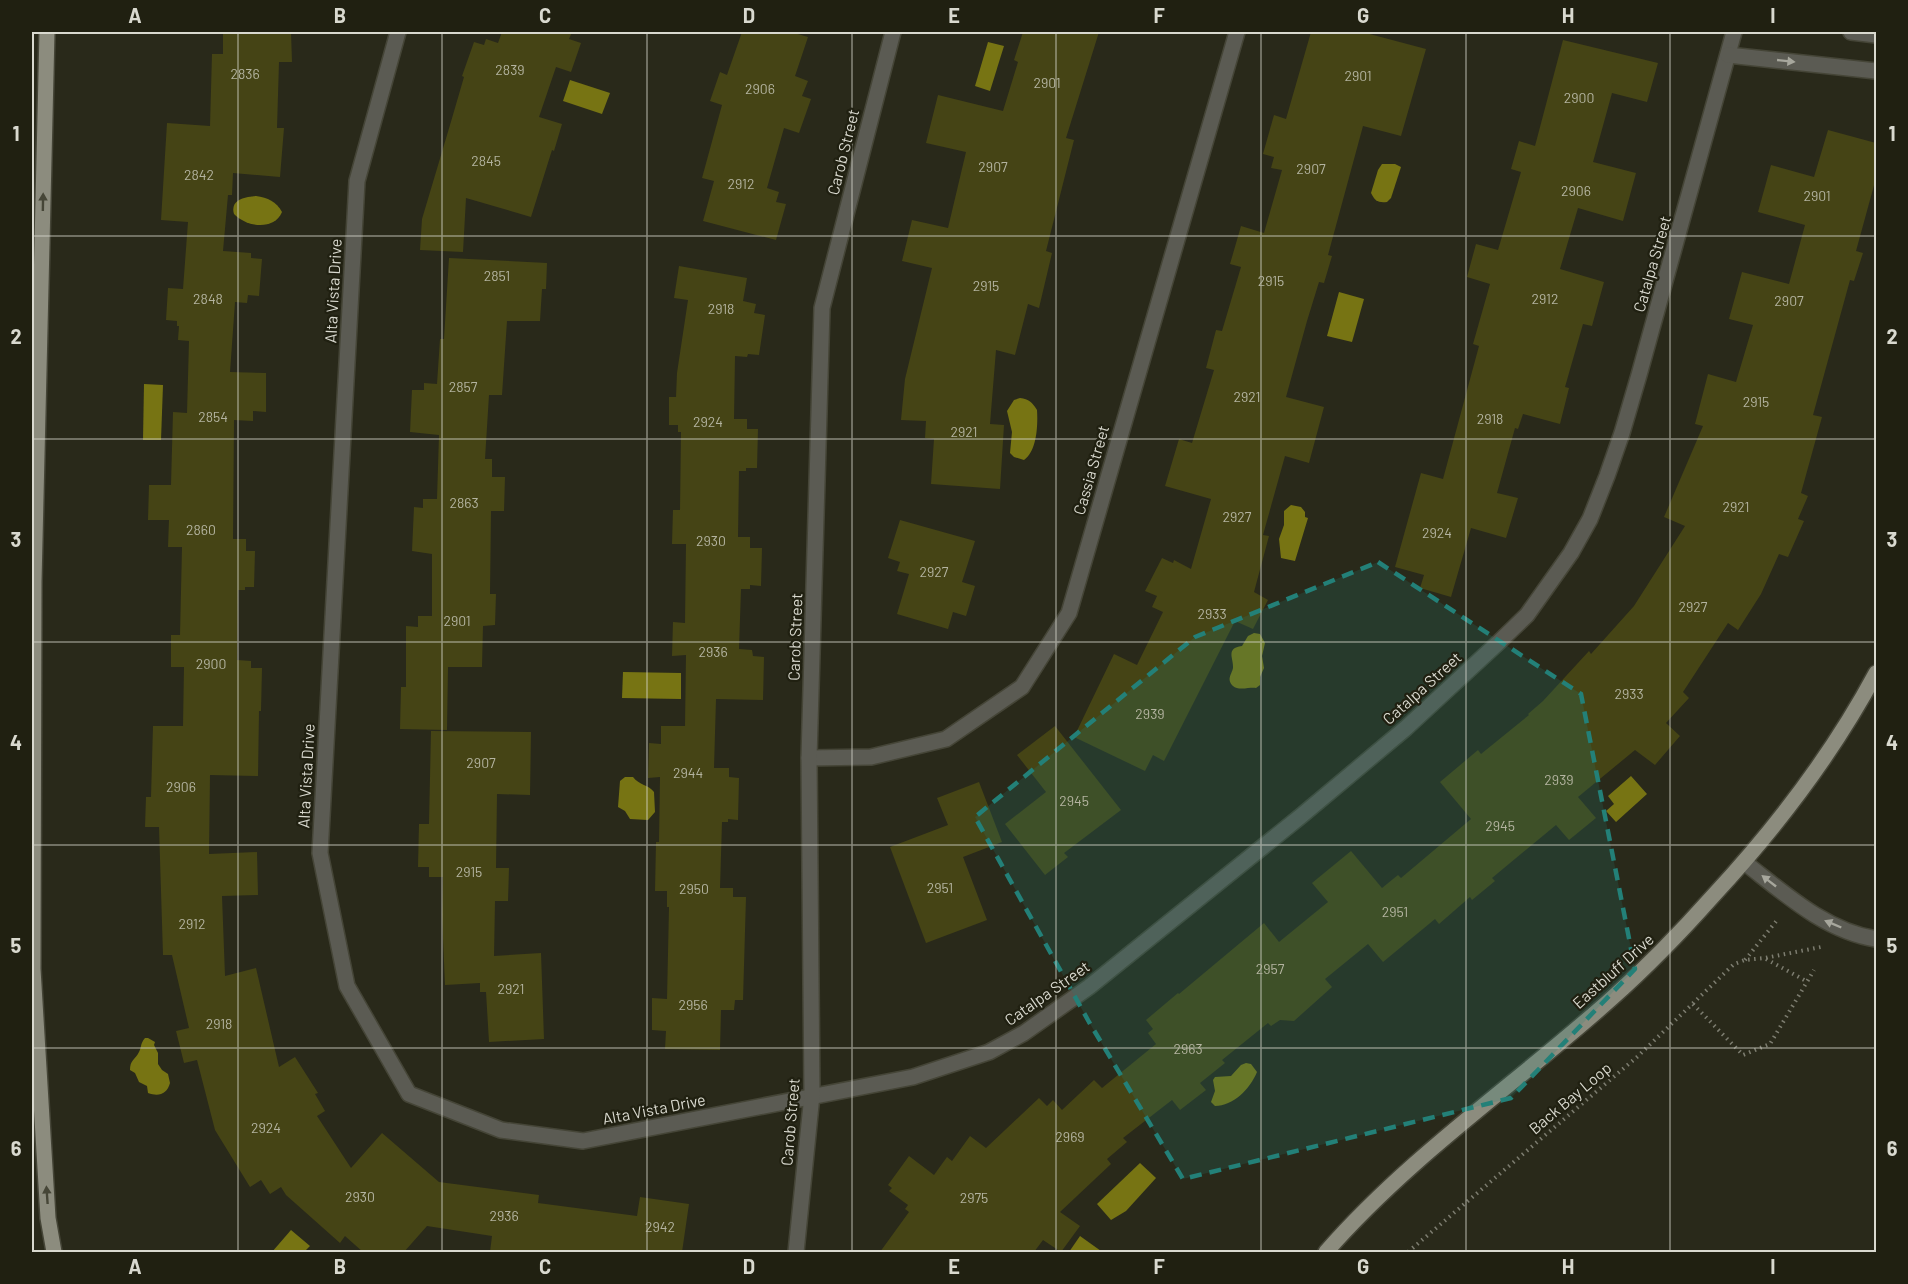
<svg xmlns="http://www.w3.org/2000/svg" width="1908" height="1284" font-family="Barlow,sans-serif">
  <rect width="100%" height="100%" fill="#29291a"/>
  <g fill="#777413">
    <path d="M988,42L1004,46L990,91L975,86Z"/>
    <path d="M570,80L610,93L602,114L563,101Z"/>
    <path d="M1382,164H1395L1401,167L1391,198L1387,202C1378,203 1375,201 1371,193L1378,170Z"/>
    <path d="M256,196C268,198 276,201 282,212C274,231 246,227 234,214C230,200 244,197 256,196Z"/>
    <path d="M1339,292L1364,299L1352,342L1327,336Z"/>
    <path d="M144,384L163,385L161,440H143Z"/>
    <path d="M1020,398C1029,399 1032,402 1037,410C1038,425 1037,451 1024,460L1014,457L1010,453L1012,432L1007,411L1014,400Z"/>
    <path d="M1291,505L1301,507L1305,512V517L1308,518L1295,561L1281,558L1279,539L1284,525V511Z"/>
    <path d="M1254,633L1260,634L1265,643L1262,656L1264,668L1260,677V685L1256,688C1250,687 1238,691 1233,686C1226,679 1232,674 1233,668C1234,659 1225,648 1242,646L1248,636Z"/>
    <path d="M623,672L681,673V699L622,698Z"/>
    <path d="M1631,776L1647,794L1616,822L1606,811L1614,804L1608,796Z"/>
    <path d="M625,777H633C639,785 649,785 654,792L655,812L648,820L630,819L625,811L618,807L620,781Z"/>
    <path d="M145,1038H148L155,1042L154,1045L158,1053V1064L162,1070L168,1074L170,1083C167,1094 159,1097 148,1093L147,1086L139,1082L135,1073L130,1070C130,1060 135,1060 139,1052C142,1046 140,1044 145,1038Z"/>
    <path d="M1246,1063L1251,1064L1257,1072C1250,1089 1233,1106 1215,1106L1211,1102L1215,1091L1213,1080L1215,1077L1231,1076L1241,1065Z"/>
    <path d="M1140,1163L1156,1178L1126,1211L1111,1220L1097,1204Z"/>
    <path d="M291,1230L310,1246L304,1252H272Z"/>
    <path d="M1080,1236L1101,1251L1100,1252H1069Z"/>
  </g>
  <g fill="#454415">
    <path d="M223,32H291L292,62H279L277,128H284L280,177L233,173L232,195H228L223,251L251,253V258L262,259L259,296L248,295L247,303L235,302L230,372L266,373V412L253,411V421L234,420L233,539H246V551H255L254,587H245V590H238L237,660L251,661V668H262L261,711H259L258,776L210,775L209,854L257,852L258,895L222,896L225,976L256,968L279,1067L295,1057L318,1093L315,1094L325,1111L317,1116L351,1168L382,1133L439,1182L539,1195L538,1203L637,1216L640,1197L689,1204L682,1252H490L492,1236L427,1226L404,1252H363L345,1236L340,1243L286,1195L281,1187L270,1194L261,1180L250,1187L215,1130L197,1060L184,1063L176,1031L189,1028L172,955H163L159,827H145L146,797H151L153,726H183L184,667H171V635H180L182,547H168L169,520H148L149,485H171L173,412L187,413L189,341L178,340L179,326H177V321L166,320L168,288L183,289L188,222L161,220L167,123L210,126L212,54H223Z"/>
    <path d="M502,32H572L569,39L581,43L571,72L556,67L539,117L562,124L554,151L552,150L531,217L466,198L463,252L420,250L422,219L450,125L464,77L462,76L474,42L484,45L486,39L498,43Z"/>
    <path d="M742,32H791L808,37L795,76L808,81L802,96L811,99L799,133L784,128L767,188L779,192L776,202L786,204L776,240L703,221L714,181L702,178L722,105L710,101L720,72L727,75Z"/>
    <path d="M1023,32H1099L1066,138L1074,140L1046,251L1052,253L1039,308L1028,304L1015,355L996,350L990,424L1004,425L1000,489L931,484L934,439L925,438L926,421L901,420L905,379L932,268L902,261L912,220L948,228L966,152L926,143L938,95L1003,111L1018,62L1014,60Z"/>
    <path d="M1311,32H1362L1426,49L1401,136L1363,126L1328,255L1332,256L1324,283L1319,282L1307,321L1286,397L1324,407L1309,463L1285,456L1263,535L1269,536L1254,592L1268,600L1253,629L1235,621L1164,761L1153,755L1145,771L1074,737L1114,654L1137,665L1163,612L1152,607L1157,596L1145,591L1162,558L1173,563L1174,560L1191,569L1211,499L1165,486L1179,439L1192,443L1214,370L1206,368L1216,330L1222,331L1241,267L1230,264L1241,226L1264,233L1282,170L1271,168L1274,157L1263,154L1274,115L1286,119Z"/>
    <path d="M1563,40L1658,63L1647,102L1612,93L1593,162L1636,173L1623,221L1578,208L1560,269L1604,282L1592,326L1583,324L1565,387L1569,388L1560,424L1523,414L1518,429L1515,428L1497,493L1518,498L1506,538L1471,528L1451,597L1420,588L1424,575L1395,567L1421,473L1443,479L1479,346L1473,344L1490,284L1467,277L1476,244L1498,250L1521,172L1511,169L1519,141L1535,146Z"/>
    <path d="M1828,130L1876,143V178L1856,251L1863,253L1854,281L1850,280L1813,415L1822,417L1801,493L1808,496L1798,519L1804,521L1788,557L1779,554L1761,594L1738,630L1728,623L1683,692L1689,698L1666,723L1680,736L1655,765L1635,750L1578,797L1596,818L1569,840L1556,825L1492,878L1495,881L1472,900L1470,897L1439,924L1435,919L1383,962L1368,944L1325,979L1332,987L1294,1021L1280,1020L1271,1026L1268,1023L1222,1060L1225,1063L1200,1083L1206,1090L1180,1110L1172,1100L1123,1138L1127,1142L1107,1159L1111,1164L1060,1212L1080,1226L1061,1252L1043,1240L1034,1252H880L909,1212L905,1209L908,1205L889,1191L892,1188L888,1185L909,1156L934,1175L947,1157L952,1161L970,1136L986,1148L1039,1098L1047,1106L1053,1100L1062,1110L1094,1080L1102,1088L1156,1044L1148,1033L1153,1029L1146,1020L1178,993L1179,994L1264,923L1279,942L1328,902L1312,883L1351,851L1382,888L1398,875L1401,878L1471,819L1440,782L1478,750L1481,754L1529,715L1528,714L1543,701L1589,651L1591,654L1634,606L1685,526L1664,517L1703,426L1695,424L1708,374L1736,382L1753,325L1729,319L1742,272L1789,284L1805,225L1758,212L1771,165L1814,177Z"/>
    <path d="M449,258L547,263L546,289H542L540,321H507L502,395H489L485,459H492V477H505L504,511H491L490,594H496L495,625L483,626L482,667H448L447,730L400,729L401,687H406V626L418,627V616H432V554L412,551L414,507L423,508V499H437L439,435L410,432L412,390H424V383L437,384L440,339H444Z"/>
    <path d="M679,266L747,278L743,301L756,304L754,313L765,315L759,355L748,354L747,357L735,356L734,419H747V429H758L757,468H746V471H739L738,537H750V548H762L761,586L750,585V589H741L739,649L752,650L753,656L764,657L763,700L716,699L714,768H729V777L739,778L738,820L728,819V822H722L720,888H733V897H746L743,1000H735L734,1010H721L720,1050L665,1049L666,1031L652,1030V998L667,999L669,907H667V891H655L656,842H659L660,777L648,778L649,743L661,744V726H685L686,655L672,656L673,622L685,623L686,544H672L673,510H680L681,432H678V425H669V397H676L677,373L688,300L674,298Z"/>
    <path d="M900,520L975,541L962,582L975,586L966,616L953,612L948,629L897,614L909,574L897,571L900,562L888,558Z"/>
    <path d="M1055,726L1121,810L1064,853L1068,857L1045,875L1005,824L1046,792L1017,755Z"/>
    <path d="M431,731L531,732L530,795L497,794L496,868H509L508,901H495L494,956L541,953L544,1039L489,1042L486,992H480V983L445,985L442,915L443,877H429V867H418L419,824H429Z"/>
    <path d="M979,782L1002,842L963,857L987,920L926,943L890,847L948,825L937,798Z"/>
  </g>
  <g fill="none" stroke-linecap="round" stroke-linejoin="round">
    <g stroke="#454537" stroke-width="18">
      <g id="minor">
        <path d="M398,32L357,181L320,853L347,986L409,1094L501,1130L583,1141L913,1077L989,1052L1024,1033L1089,987L1301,816L1406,728L1499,642L1527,615L1571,553L1590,519L1607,476L1622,433L1639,375L1734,32"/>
        <path d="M1851,32L1876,35"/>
        <path d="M1728,55L1876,71"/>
        <path d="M809,758L871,757L946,739L1022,687L1069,613L1237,32"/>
        <path d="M1744,862C1784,893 1825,931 1876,939"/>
        <path d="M796,1252L812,1095L809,758L822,308L893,32"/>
      </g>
    </g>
    <g stroke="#454537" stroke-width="18">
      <g id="major">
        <path d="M47,32L34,582L33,969L48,1218L54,1252"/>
        <path d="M1326,1252C1410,1156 1516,1084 1611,999C1647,967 1681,932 1713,896C1776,828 1832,755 1876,673"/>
      </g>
    </g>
    <g stroke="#7d7d70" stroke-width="4" stroke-dasharray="1.5 4.5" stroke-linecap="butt">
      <path d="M1766,959L1808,982"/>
      <path d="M1745,960L1778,919"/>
      <path d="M1693,1004L1743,1055L1770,1044L1814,970"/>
      <path d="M1408,1252L1637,1057L1734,964L1745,960L1765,958L1821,947"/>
    </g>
    <use href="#minor" stroke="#5b5b53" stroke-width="15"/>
    <use href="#major" stroke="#8c8c7e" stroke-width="15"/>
  </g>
  <defs><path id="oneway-solid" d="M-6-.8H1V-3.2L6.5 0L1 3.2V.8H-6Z" transform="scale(1.5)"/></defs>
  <g fill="#a7a79d">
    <use href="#oneway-solid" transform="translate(1786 61) rotate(6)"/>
    <use href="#oneway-solid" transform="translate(1769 881) rotate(-142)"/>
    <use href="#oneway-solid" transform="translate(1833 924) rotate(-157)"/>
  </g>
  <g fill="#464637">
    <use href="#oneway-solid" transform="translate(43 202) rotate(-89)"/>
    <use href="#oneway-solid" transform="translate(47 1195) rotate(-94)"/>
  </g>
  <path fill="#238078" fill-opacity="0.2" stroke="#238078" stroke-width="4.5" stroke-dasharray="12 8" stroke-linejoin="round" d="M1378,562L1581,694L1635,969L1511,1098L1183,1179L1089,1022L975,817L1195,637Z"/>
  <path fill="none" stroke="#d9d9cf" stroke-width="1.5" stroke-opacity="0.55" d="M238,32V1252M442,32V1252M647,32V1252M852,32V1252M1056,32V1252M1261,32V1252M1466,32V1252M1670,32V1252M32,236H1876M32,439H1876M32,642H1876M32,845H1876M32,1048H1876"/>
  <g text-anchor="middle" stroke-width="4.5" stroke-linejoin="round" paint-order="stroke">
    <g font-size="14" fill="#b4b4a0">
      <text x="510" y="75">2839</text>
      <text x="245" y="79">2836</text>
      <text x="1358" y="81">2901</text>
      <text x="1047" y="88">2901</text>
      <text x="760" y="94">2906</text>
      <text x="1579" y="103">2900</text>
      <text x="486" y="166">2845</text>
      <text x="993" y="172">2907</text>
      <text x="1311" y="174">2907</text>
      <text x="199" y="180">2842</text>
      <text x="741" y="189">2912</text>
      <text x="1576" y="196">2906</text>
      <text x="1817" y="201">2901</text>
      <text x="497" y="281">2851</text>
      <text x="1271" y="286">2915</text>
      <text x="986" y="291">2915</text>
      <text x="208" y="304">2848</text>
      <text x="1545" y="304">2912</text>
      <text x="1789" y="306">2907</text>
      <text x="721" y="314">2918</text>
      <text x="463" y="392">2857</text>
      <text x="1247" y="402">2921</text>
      <text x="1756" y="407">2915</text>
      <text x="213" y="422">2854</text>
      <text x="1490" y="424">2918</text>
      <text x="708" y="427">2924</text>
      <text x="964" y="437">2921</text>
      <text x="464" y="508">2863</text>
      <text x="1736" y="512">2921</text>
      <text x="1237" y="522">2927</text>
      <text x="201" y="535">2860</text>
      <text x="1437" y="538">2924</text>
      <text x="711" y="546">2930</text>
      <text x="934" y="577">2927</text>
      <text x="1693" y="612">2927</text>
      <text x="1212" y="619">2933</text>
      <text x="457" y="626">2901</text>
      <text x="713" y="657">2936</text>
      <text x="211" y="669">2900</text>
      <text x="1629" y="699">2933</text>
      <text x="1150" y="719">2939</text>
      <text x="481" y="768">2907</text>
      <text x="688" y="778">2944</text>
      <text x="1559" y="785">2939</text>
      <text x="181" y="792">2906</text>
      <text x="1074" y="806">2945</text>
      <text x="1500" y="831">2945</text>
      <text x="469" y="877">2915</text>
      <text x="940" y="893">2951</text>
      <text x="694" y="894">2950</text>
      <text x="1395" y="917">2951</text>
      <text x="192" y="929">2912</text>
      <text x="1270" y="974">2957</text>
      <text x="511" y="994">2921</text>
      <text x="693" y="1010">2956</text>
      <text x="219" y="1029">2918</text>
      <text x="1188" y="1054">2963</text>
      <text x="266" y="1133">2924</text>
      <text x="1070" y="1142">2969</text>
      <text x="360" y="1202">2930</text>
      <text x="974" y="1203">2975</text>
      <text x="504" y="1221">2936</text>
      <text x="660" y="1232">2942</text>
    </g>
    <g font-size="16" fill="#d9d9cf" stroke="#202011">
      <text transform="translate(843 152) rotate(-76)" y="6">Carob Street</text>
      <text transform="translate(1652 264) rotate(-74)" y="6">Catalpa Street</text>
      <text transform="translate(333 291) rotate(-87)" y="6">Alta Vista Drive</text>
      <text transform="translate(1091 470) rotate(-74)" y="6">Cassia Street</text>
      <text transform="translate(795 637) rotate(-88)" y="6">Carob Street</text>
      <text transform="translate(1422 688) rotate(-42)" y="6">Catalpa Street</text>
      <text transform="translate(306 776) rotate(-87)" y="6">Alta Vista Drive</text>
      <text transform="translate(1613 971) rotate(-42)" y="6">Eastbluff Drive</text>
      <text transform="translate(1047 993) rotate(-35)" y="6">Catalpa Street</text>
      <text transform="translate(1570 1098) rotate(-40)" y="6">Back Bay Loop</text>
      <text transform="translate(654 1109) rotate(-11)" y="6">Alta Vista Drive</text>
      <text transform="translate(790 1122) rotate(-85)" y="6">Carob Street</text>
    </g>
  </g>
  <rect width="1908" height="1284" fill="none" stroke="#202011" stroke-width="66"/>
  <rect x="33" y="33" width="1842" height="1218" fill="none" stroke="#d9d9cf" stroke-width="2"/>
  <g font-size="20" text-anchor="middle" font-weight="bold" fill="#d9d9cf">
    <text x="135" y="23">A</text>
    <text x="340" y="23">B</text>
    <text x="545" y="23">C</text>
    <text x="749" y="23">D</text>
    <text x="954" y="23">E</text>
    <text x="1159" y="23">F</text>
    <text x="1363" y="23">G</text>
    <text x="1568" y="23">H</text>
    <text x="1773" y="23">I</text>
    <text x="16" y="141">1</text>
    <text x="1892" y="141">1</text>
    <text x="16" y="344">2</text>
    <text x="1892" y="344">2</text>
    <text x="16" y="547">3</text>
    <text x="1892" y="547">3</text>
    <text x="16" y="750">4</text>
    <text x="1892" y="750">4</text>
    <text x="16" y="953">5</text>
    <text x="1892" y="953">5</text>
    <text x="16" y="1156">6</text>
    <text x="1892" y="1156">6</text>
    <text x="135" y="1274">A</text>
    <text x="340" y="1274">B</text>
    <text x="545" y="1274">C</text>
    <text x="749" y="1274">D</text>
    <text x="954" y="1274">E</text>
    <text x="1159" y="1274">F</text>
    <text x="1363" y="1274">G</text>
    <text x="1568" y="1274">H</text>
    <text x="1773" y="1274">I</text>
  </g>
</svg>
